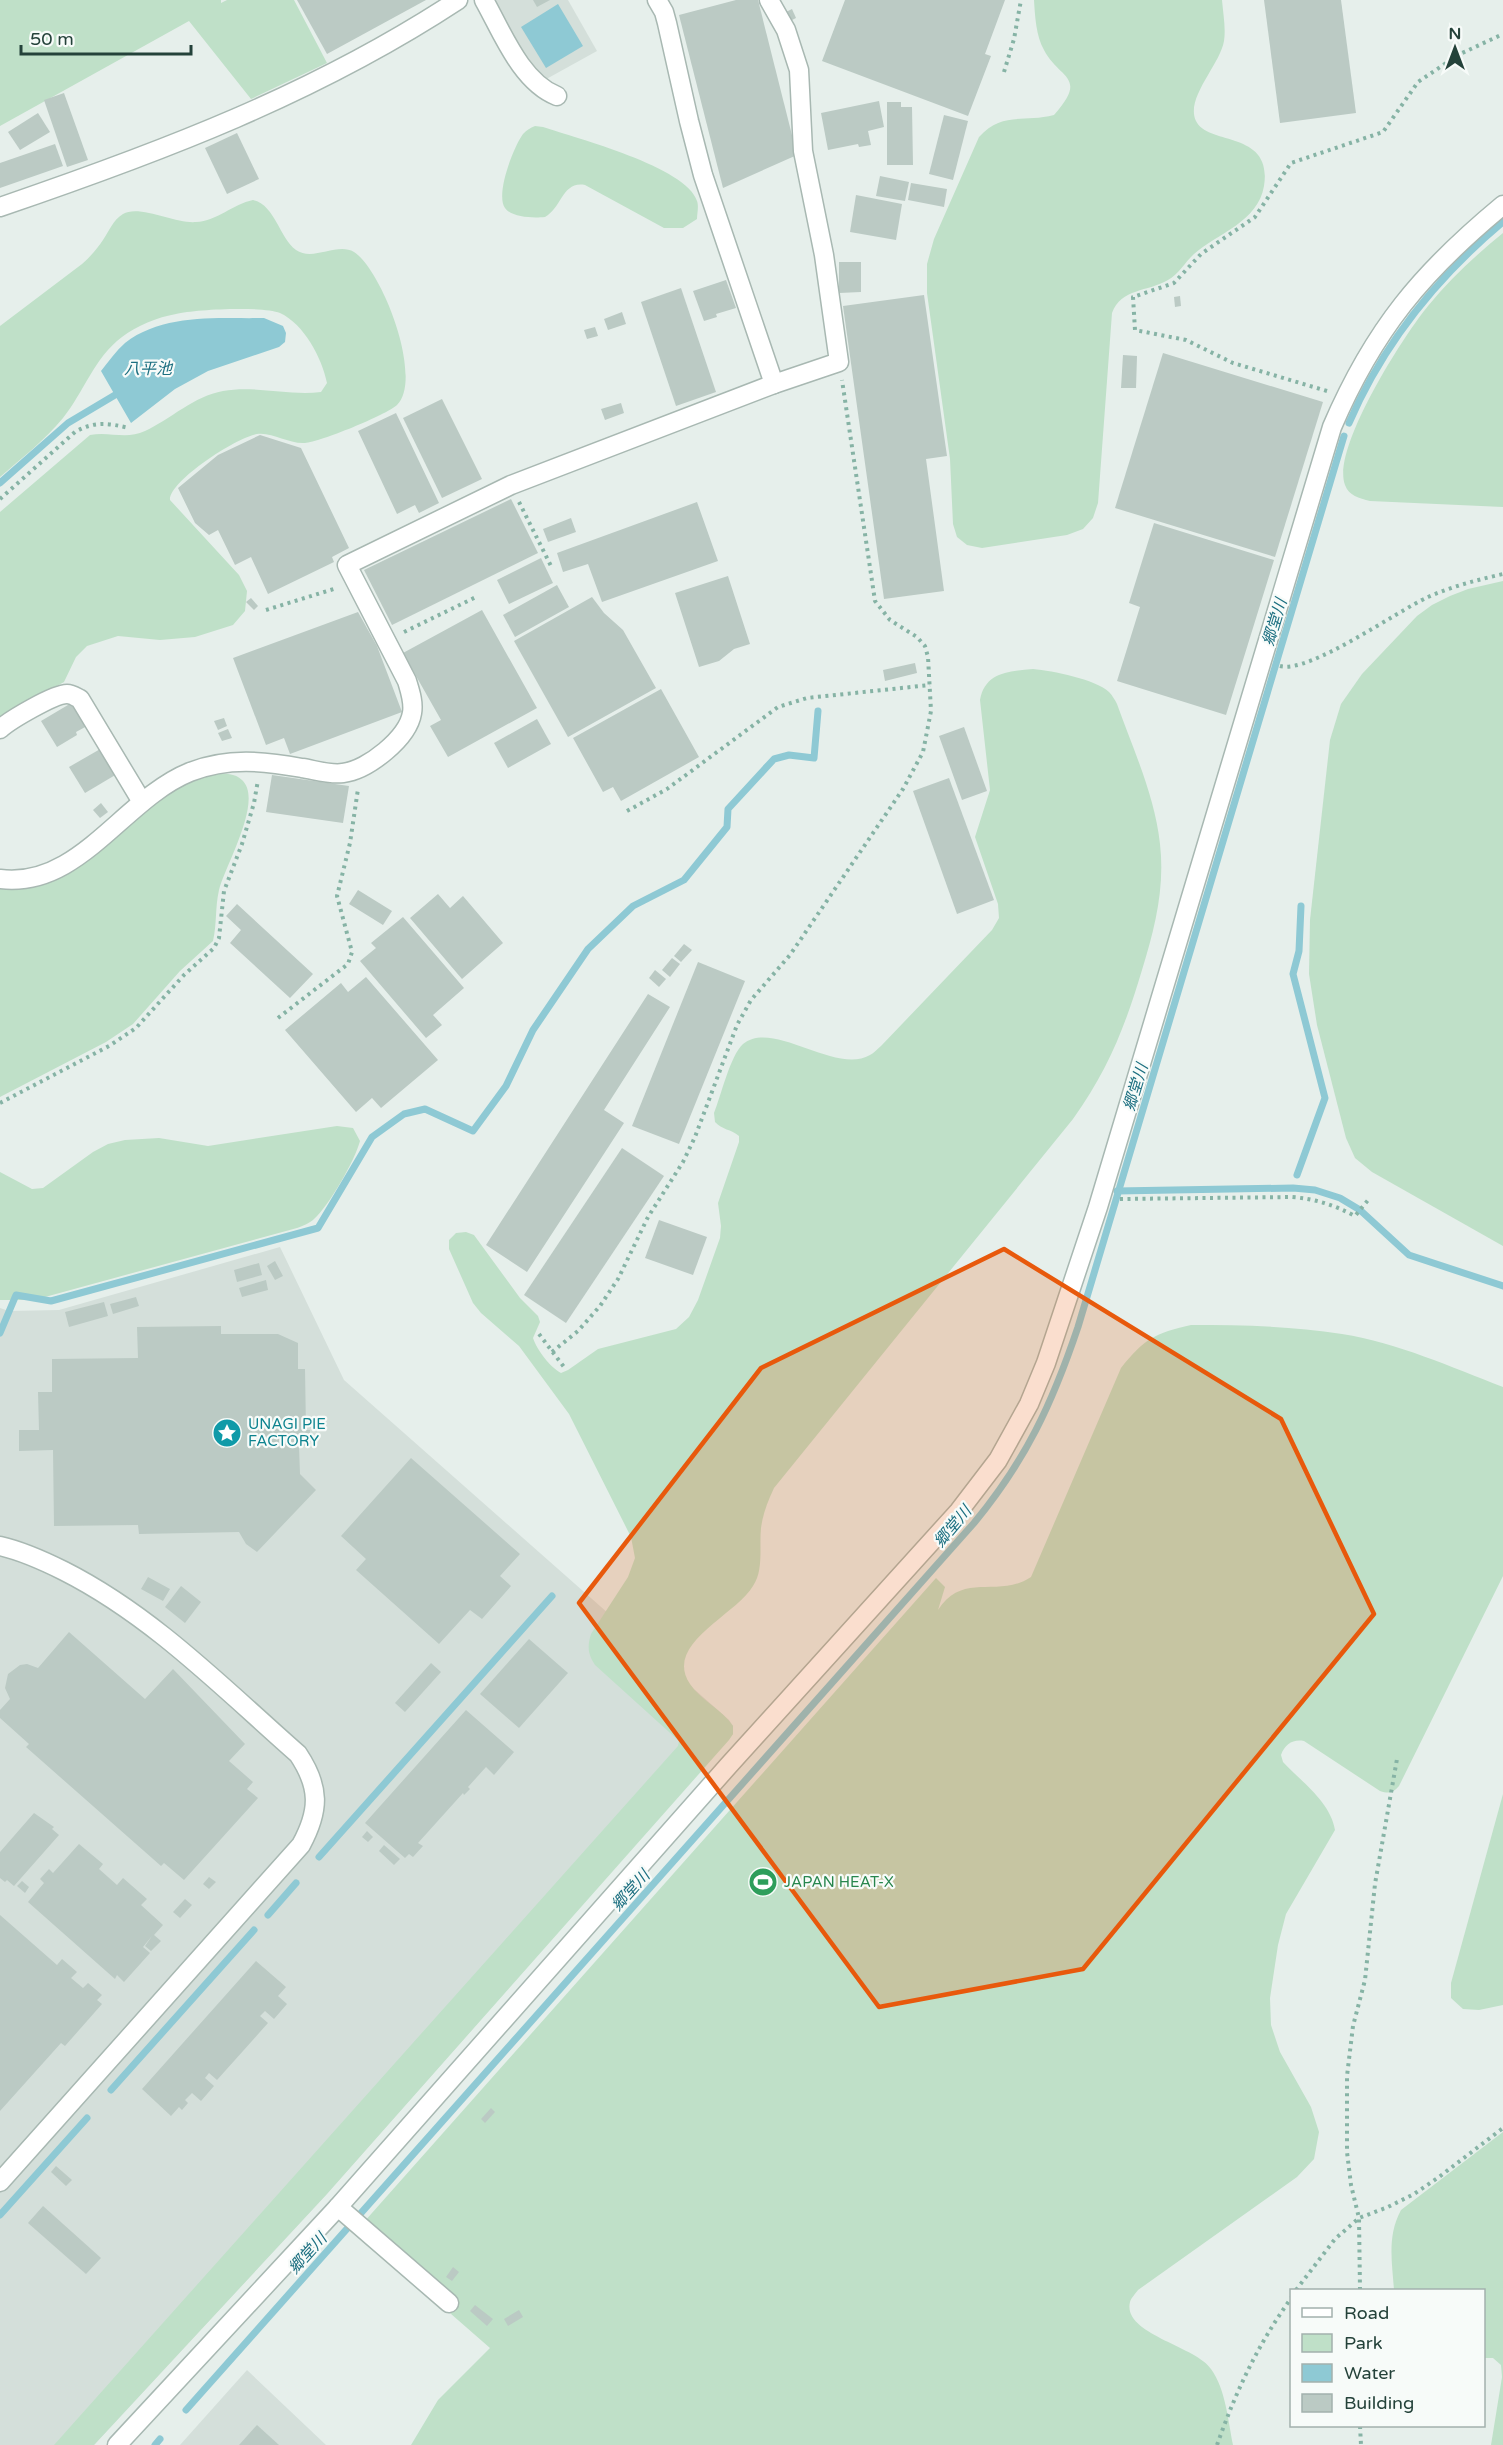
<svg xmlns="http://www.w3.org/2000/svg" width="1503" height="2445" font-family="'Varela Round','Noto Sans JP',sans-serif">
  <rect width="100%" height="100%" fill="#e6efeb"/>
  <g fill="#d4dfda">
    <path d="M493,0H568L597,51L541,82Z"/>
    <path d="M280,1247L344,1380L729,1720L733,1726V1734L326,2195L94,2445H0V1308L9,1311L59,1310Z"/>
    <path d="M247,2370L326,2445H180Z"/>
  </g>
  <g fill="#bfe0c8">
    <path d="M0,0H221V3L227,0H294L327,63L251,99L189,21L0,126Z"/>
    <path d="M1034,0H1222C1223,13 1226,28 1224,41C1220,65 1185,98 1196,121C1208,146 1273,130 1264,186C1258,222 1218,233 1194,254C1185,262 1179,274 1168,280C1148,292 1121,288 1112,313L1098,503L1093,518L1083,529L1067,535L982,548L967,545L957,537L953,524L950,459L927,293V264L934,239L979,137C1002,111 1023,123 1054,115C1089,76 1059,79 1044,50C1036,36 1035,16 1034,0Z"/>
    <path d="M535,126L543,127C576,138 687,167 697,201C699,206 697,214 697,219L683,228H664L585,185C562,181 562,208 545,217C534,218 512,218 505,208C495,194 514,146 523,134C527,130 530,128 535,126Z"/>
    <path d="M253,200C275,205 279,237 296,250C313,262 337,242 354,252C382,270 424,378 397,405C386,415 320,442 305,443C288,444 273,432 257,434C237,437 169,481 170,500L239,575L247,591L245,611L233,625L195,637L160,640L118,636L87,646L76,657L64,682L0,718V512L90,435C109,431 126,440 145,431C171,419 194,396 223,391C255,385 288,396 321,392L327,383C322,358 304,324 280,313C263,306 195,309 176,314C158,317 136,326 122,337C94,358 84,392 63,418C45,440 22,458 0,477V326L82,264C90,257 97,249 103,240C109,231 113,220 123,214C139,204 176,224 196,222C217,221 233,204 253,200Z"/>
    <path d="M1503,233V507L1370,501C1359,498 1349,496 1345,485C1331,449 1404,335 1428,306C1450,279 1476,255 1503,233Z"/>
    <path d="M1503,581V1246L1372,1172L1355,1158L1346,1138L1317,1025L1309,974L1310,920L1330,740L1341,704L1362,674L1417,616L1432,605L1450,596L1468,589Z"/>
    <path d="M1033,669C1053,671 1095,679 1109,692C1112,695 1115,700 1117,704C1133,749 1155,796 1160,844C1165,888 1155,928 1142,970C1125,1027 1108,1070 1073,1119L774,1488C768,1501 763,1513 761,1528C759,1546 764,1570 753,1586C735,1616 663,1644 690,1684C701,1701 722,1709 733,1726V1734L729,1740L326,2195L94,2445H54L678,1746L679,1741L595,1665C588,1654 587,1647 591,1634L628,1577L635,1558L631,1537L569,1414L519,1346L481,1313L473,1303L449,1249V1240L456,1233L466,1232L474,1235L520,1298L538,1316L540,1322L533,1338C537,1350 550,1367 561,1373L568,1370L598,1349L676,1329L689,1317L698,1300L720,1238L721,1226L718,1203L739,1142V1136C731,1129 722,1130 715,1122L714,1113C721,1096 730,1056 743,1044C773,1019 835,1075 870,1055C874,1053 877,1049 881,1046L992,930L999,918L998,904L975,837L990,790L980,700C985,672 1009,671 1033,669Z"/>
    <path d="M216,773C225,774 235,773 242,780C264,800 225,866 219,890C215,907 217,924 213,941L180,971L133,1024L106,1042L0,1097V887C67,895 105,839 153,803C173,789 193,780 216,773Z"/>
    <path d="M337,1126L353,1128L360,1141C355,1160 329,1206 314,1219C310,1223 303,1226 297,1228L34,1300H0V1172L32,1189L43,1188L93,1152L108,1144L125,1140L159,1138L208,1146Z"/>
    <path d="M1191,1325C1242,1325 1292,1326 1342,1334C1398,1343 1451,1367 1503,1387V1576L1399,1786C1393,1793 1389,1794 1380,1791L1304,1741C1293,1739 1285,1744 1281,1755L1283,1762C1302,1782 1331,1803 1335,1830L1286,1914L1278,1945L1270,1998L1271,2025L1280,2052L1311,2107L1319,2132L1314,2159L1297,2177L1138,2290C1136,2293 1131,2298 1130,2302C1122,2334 1196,2346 1211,2369C1226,2390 1228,2421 1233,2445H411L438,2400L490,2348L356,2231L936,1578L945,1587L938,1610C963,1571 998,1599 1031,1577L1121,1368C1144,1339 1155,1333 1191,1325Z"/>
    <path d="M1503,1794V2005L1479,2010L1463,2009L1451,1998V1983Z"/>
    <path d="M1503,2132V2445H1491L1502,2377L1501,2365L1493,2358H1484V2290H1394C1392,2262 1387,2236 1401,2210Z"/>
  </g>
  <g fill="#8ec9d4">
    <path d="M558,4L583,46L546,68L521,27Z"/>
    <path d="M264,318L283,326L286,333L285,342L279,347L208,371L175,389L131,423L101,371C109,361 116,351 125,343C164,313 218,319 264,318Z"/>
  </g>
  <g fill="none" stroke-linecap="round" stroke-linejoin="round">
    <g stroke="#8ec9d4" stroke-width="7">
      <path d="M1349,423C1384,342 1436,278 1503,222"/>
      <path d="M0,483L68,423L115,395"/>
      <path d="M1297,1175L1325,1098L1293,974L1299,951L1301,906"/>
      <path d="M1117,1191L1293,1188L1315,1190L1340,1198L1360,1210L1409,1255L1503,1286"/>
      <path d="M0,1333L16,1295L51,1301L318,1228L372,1137L404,1114L425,1109L473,1131L506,1086L533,1030L588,949L633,906L684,880L727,827L728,809L774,759L789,755L814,758L818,711"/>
      <path d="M319,1857L552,1596"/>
      <path d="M268,1915L296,1883"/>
      <path d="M111,2090L254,1930"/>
      <path d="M0,2215L87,2118"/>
      <path d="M186,2410L974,1523C1026,1460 1052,1404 1078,1327L1344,436"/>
      <path d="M155,2445L160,2439"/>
    </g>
  </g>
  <g fill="#bbcac4">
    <path d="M297,0H426L327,54Z"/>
    <path d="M533,0H550L537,7Z"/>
    <path d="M736,0H758L797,155L723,188L679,15Z"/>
    <path d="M845,0H1005L985,54L991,56L968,116L822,61Z"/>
    <path d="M1264,0H1341L1356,113L1280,123Z"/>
    <path d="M792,9L796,18L790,21L786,12Z"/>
    <path d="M64,93L88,160L67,167L44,100Z"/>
    <path d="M879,101L884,127L868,131L871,145L859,147L858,144L828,150L821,113Z"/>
    <path d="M887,102H901V107H912L913,165H887Z"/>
    <path d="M38,113L50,132L20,150L8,132Z"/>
    <path d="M944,115L968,121L953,180L929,174Z"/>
    <path d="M237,133L259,179L227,194L205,148Z"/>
    <path d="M55,144L63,166L0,188V163Z"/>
    <path d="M880,176L909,182L905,201L876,196Z"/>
    <path d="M911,183L947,189L944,207L908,200Z"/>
    <path d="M856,195L902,204L896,240L850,232Z"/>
    <path d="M839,262H861V292L839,293Z"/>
    <path d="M726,280L736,308L716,314L717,317L704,321L693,291Z"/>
    <path d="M681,288L716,392L676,406L641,302Z"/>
    <path d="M924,295L947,456L926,459L944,591L884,599L843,306Z"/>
    <path d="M1180,296L1181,306L1175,307L1174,297Z"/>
    <path d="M622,312L626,324L608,330L604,319Z"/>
    <path d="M595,327L598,336L587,339L584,330Z"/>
    <path d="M1163,353L1323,402L1275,557L1115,508Z"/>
    <path d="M1123,355L1137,356L1136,388H1121Z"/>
    <path d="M442,399L482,479L442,498L403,418Z"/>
    <path d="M621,403L624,413L605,420L601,409Z"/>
    <path d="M396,413L439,503L419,513L415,505L397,514L358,431Z"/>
    <path d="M260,435L301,448L349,548L332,557L334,562L268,594L251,557L235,565L218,530L209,535L195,523L178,488L218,455Z"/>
    <path d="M511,499L538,553L392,625L364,570Z"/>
    <path d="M697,502L718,561L602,602L588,564L563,572L557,553Z"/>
    <path d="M571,518L576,532L548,542L543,529Z"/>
    <path d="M1154,523L1274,560L1226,715L1117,681L1140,607L1129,603Z"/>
    <path d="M541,558L553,583L509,604L497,580Z"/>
    <path d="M728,576L750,644L734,649L719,661L699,667L675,593Z"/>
    <path d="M557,585L569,607L515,637L503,615Z"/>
    <path d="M592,597L604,613L623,630L656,688L568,737L514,641Z"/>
    <path d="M251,598L258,606L254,610L246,602Z"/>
    <path d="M482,610L537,708L448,757L430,726L441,720L403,653Z"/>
    <path d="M358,612L377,646L402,712L290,754L284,738L266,745L233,658Z"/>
    <path d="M915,663L917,673L885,681L883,670Z"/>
    <path d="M661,689L699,757L621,801L613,787L603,792L573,738Z"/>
    <path d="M73,702L87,726L76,732L77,735L57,747L41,721Z"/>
    <path d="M224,718L227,726L218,730L214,721Z"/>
    <path d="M537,719L551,744L508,768L494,743Z"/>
    <path d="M964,727L987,791L962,800L939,736Z"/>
    <path d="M228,729L232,738L222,741L218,733Z"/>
    <path d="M102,748L117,774L85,793L69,767Z"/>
    <path d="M272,775L349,786L343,823L266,812Z"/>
    <path d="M949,778L994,900L957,914L913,791Z"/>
    <path d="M101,803L108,812L100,818L93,810Z"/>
    <path d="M358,890L392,911L383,925L349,904Z"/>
    <path d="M438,894L450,908L463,896L503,943L462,979L410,918Z"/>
    <path d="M237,904L313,974L290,998L230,943L241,930L226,916Z"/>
    <path d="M403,917L464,988L433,1015L442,1025L426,1038L360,961L376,948L371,943Z"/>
    <path d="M684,944L692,950L681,962L674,956Z"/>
    <path d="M672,958L680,964L670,977L662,970Z"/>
    <path d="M698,962L745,981L679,1144L632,1126Z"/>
    <path d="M655,970L666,979L659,987L649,978Z"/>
    <path d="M366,977L438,1060L381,1108L372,1098L356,1112L285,1030L341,983L348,992Z"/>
    <path d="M648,994L670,1007L604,1110L624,1123L527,1272L486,1245Z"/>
    <path d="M622,1148L664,1176L566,1323L524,1295Z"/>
    <path d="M659,1220L707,1237L693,1275L645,1258Z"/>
    <path d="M275,1261L283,1276L275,1280L267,1266Z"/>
    <path d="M259,1263L262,1275L237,1282L234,1270Z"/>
    <path d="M266,1280L268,1290L242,1297L239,1288Z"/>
    <path d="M136,1297L139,1306L113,1314L110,1304Z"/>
    <path d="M104,1302L108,1316L69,1327L65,1312Z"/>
    <path d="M221,1326V1334H278L298,1343V1369H305L306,1430H310V1446H299L300,1474L316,1490L257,1552L246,1544L239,1532L139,1534L138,1525L54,1526L53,1450L19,1451V1430H39L38,1392H52V1359L138,1358L137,1327Z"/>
    <path d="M411,1458L520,1554L500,1576L511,1586L482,1619L470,1610L439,1644L356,1570L366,1559L341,1536Z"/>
    <path d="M148,1577L170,1589L163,1601L141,1589Z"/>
    <path d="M181,1586L201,1602L185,1623L165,1607Z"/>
    <path d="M69,1632L145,1699L173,1669L245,1744L229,1761L253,1782L247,1789L258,1798L184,1880L164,1863L161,1866L26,1747L29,1744L0,1718V1710L10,1699L5,1688L8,1674L20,1665L27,1664L38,1668Z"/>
    <path d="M529,1639L568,1673L519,1728L480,1694Z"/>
    <path d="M431,1663L441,1672L405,1712L395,1703Z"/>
    <path d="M466,1710L514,1752L494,1775L486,1767L468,1787L470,1789L464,1795L463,1793L418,1843L423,1846L413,1857L409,1854L405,1858L365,1823Z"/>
    <path d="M34,1813L54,1827L52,1829L59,1835L14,1886L7,1880L5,1882L0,1878V1852Z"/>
    <path d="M367,1831L373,1837L368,1842L362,1837Z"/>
    <path d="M79,1844L103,1864L99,1869L117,1885L123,1878L147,1899L141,1905L163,1925L154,1935L161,1941L151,1951L145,1946L152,1936L143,1947L150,1953L124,1982L117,1975L115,1979L28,1902L44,1883L40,1879L49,1869L53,1873Z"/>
    <path d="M384,1845L400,1859L394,1865L379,1851Z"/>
    <path d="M209,1877L216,1882L209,1889L203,1884Z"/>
    <path d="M22,1881L29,1887L25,1893L17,1886Z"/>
    <path d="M185,1899L192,1905L180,1918L173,1912Z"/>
    <path d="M0,1915L57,1965L62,1959L77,1972L71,1978L83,1988L88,1983L102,1995L97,2000L102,2004L65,2046L61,2043L0,2111Z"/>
    <path d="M256,1961L286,1987L278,1996L287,2004L274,2019L265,2011L260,2016L268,2023L217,2080L209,2073L205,2078L214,2086L201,2101L192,2093L185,2100L188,2103L182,2110L179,2107L171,2116L142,2089Z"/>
    <path d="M491,2108L495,2112L485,2123L481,2119Z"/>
    <path d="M56,2166L72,2180L66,2186L51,2172Z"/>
    <path d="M43,2206L101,2258L86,2274L28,2223Z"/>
    <path d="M453,2267L459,2272L452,2281L446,2277Z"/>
    <path d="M475,2305L493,2319L487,2326L470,2311Z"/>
    <path d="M519,2310L523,2317L508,2326L504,2319Z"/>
    <path d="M257,2425L279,2445H239Z"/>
  </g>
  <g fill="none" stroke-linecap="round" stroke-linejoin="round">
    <g stroke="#a8b8b2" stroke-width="21">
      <g id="minor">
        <path d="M484,0C502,32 521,82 557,96"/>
        <path d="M657,0L664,12L667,23L689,121L703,175L774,384"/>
        <path d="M0,207C161,152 315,94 458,0"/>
        <path d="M0,729C10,720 54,694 67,694C72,694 76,697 80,699L142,802"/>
        <path d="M0,879C79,889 123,799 190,772C228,757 264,761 302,768C315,770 330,775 343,773C368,770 408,738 412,713C414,702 410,691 407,681L347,565L511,485L774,384L839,362L824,255L803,151L799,70L786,30L769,0"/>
        <path d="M0,1546C22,1551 44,1561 64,1571C153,1616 224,1689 298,1754C320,1787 320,1810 301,1845L0,2182"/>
        <path d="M338,2207L449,2303"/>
        <path d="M117,2445L338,2207L729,1765L959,1511L998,1460L1029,1404L1046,1363L1098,1207L1332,427C1374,329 1422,272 1503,205"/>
      </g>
    </g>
    <g stroke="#86b3a5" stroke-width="4" stroke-dasharray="3 4.5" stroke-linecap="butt">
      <path d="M1004,72L1014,39L1021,0"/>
      <path d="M1327,391L1233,363L1186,340L1135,330L1133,297L1174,283L1201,254L1255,217L1291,163L1383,132L1418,82L1458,55L1503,34"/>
      <path d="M0,499L75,432C94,421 108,423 129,428"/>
      <path d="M519,502L551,566"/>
      <path d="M266,610L337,588"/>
      <path d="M404,632L476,597"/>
      <path d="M1280,666C1309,674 1397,611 1428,597C1453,586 1477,580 1503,574"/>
      <path d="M627,811L667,789L778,707L807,698L930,685"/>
      <path d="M278,1018L348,964L352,952L337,896L350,843L358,789"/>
      <path d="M0,1103L109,1046L136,1028L184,975L214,948L219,938L224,891L242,844L254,803L258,780"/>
      <path d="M1120,1199L1292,1197C1316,1199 1334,1205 1355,1216L1369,1199"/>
      <path d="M539,1334L564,1367"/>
      <path d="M552,1352L578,1331L600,1306L618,1279L648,1217L683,1162L695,1137L737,1025L751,1000L790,955L903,789L923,752L931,711L928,657L925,646L917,637L890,620L875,601L842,380"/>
      <path d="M1296,2290L1335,2239L1359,2218L1388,2207L1414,2194L1439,2177L1503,2128"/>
      <path d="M1360,2290L1359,2218L1351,2185L1347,2152V2076L1353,2026L1365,1980L1375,1884L1397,1759"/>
      <path d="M1360,2426L1361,2445"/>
      <path d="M1217,2445C1236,2391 1258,2344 1292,2297"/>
    </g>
    <use href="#minor" stroke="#fff" stroke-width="18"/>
  </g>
  <path fill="#e8590c" fill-opacity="0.2" stroke="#e8590c" stroke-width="4.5" stroke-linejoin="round" d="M1004,1249L1281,1419L1374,1614L1083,1969L879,2007L579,1603L761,1368Z"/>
  <defs>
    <g id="sight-disc" transform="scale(1.5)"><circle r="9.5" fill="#0f9aa8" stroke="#f7fbf9"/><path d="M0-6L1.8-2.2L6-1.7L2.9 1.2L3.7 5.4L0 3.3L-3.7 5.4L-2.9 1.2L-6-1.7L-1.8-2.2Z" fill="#fff"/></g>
    <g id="stadium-disc" transform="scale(1.5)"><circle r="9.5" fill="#2e9e5b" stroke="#f7fbf9"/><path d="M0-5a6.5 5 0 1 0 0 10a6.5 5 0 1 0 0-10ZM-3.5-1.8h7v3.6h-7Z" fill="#fff"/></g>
  </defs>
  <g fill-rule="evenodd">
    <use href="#sight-disc" x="227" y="1433"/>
    <use href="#stadium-disc" x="763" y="1882"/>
  </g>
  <g text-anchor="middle" stroke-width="4.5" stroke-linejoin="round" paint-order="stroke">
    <g font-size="15" fill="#0d838f" stroke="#f7fbf9" text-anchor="start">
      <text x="248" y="1429">UNAGI PIE<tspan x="248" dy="17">FACTORY</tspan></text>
    </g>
    <g font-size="15" fill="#27864d" stroke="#f7fbf9" text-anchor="start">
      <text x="784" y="1887">JAPAN HEAT-X</text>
    </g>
    <g font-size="16" font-style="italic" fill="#1c6f80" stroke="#f7fbf9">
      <text x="148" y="374">八平池</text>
      <text transform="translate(1274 622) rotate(-73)" y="6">郷堂川</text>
      <text transform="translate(1135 1087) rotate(-73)" y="6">郷堂川</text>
      <text transform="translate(952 1526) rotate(-50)" y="6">郷堂川</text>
      <text transform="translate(630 1890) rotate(-48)" y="6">郷堂川</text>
      <text transform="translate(307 2253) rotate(-48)" y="6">郷堂川</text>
    </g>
  </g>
  <rect x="1290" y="2289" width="195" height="138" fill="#f7fbf9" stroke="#a3b1ad" stroke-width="1.5"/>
  <rect x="1302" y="2308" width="30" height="9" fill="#ffffff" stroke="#a3b1ad" stroke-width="1.5"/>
  <text x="1344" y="2319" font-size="18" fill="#24423a">Road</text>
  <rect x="1302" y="2334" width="30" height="18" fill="#bfe0c8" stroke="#a3b1ad" stroke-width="1.5"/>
  <text x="1344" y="2349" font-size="18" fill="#24423a">Park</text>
  <rect x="1302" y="2364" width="30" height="18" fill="#8ec9d4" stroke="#a3b1ad" stroke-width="1.5"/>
  <text x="1344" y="2379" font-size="18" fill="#24423a">Water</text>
  <rect x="1302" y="2394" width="30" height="18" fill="#bbcac4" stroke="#a3b1ad" stroke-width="1.5"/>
  <text x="1344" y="2409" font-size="18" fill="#24423a">Building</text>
  <g transform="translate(1455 48)" stroke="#f7fbf9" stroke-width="4.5" paint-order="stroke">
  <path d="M0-4.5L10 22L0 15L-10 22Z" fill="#24423a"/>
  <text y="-9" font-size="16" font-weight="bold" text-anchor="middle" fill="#24423a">N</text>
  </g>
  <path d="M21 45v9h170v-9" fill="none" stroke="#24423a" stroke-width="3"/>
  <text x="30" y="45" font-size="18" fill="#24423a" stroke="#f7fbf9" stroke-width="4.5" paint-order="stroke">50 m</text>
</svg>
